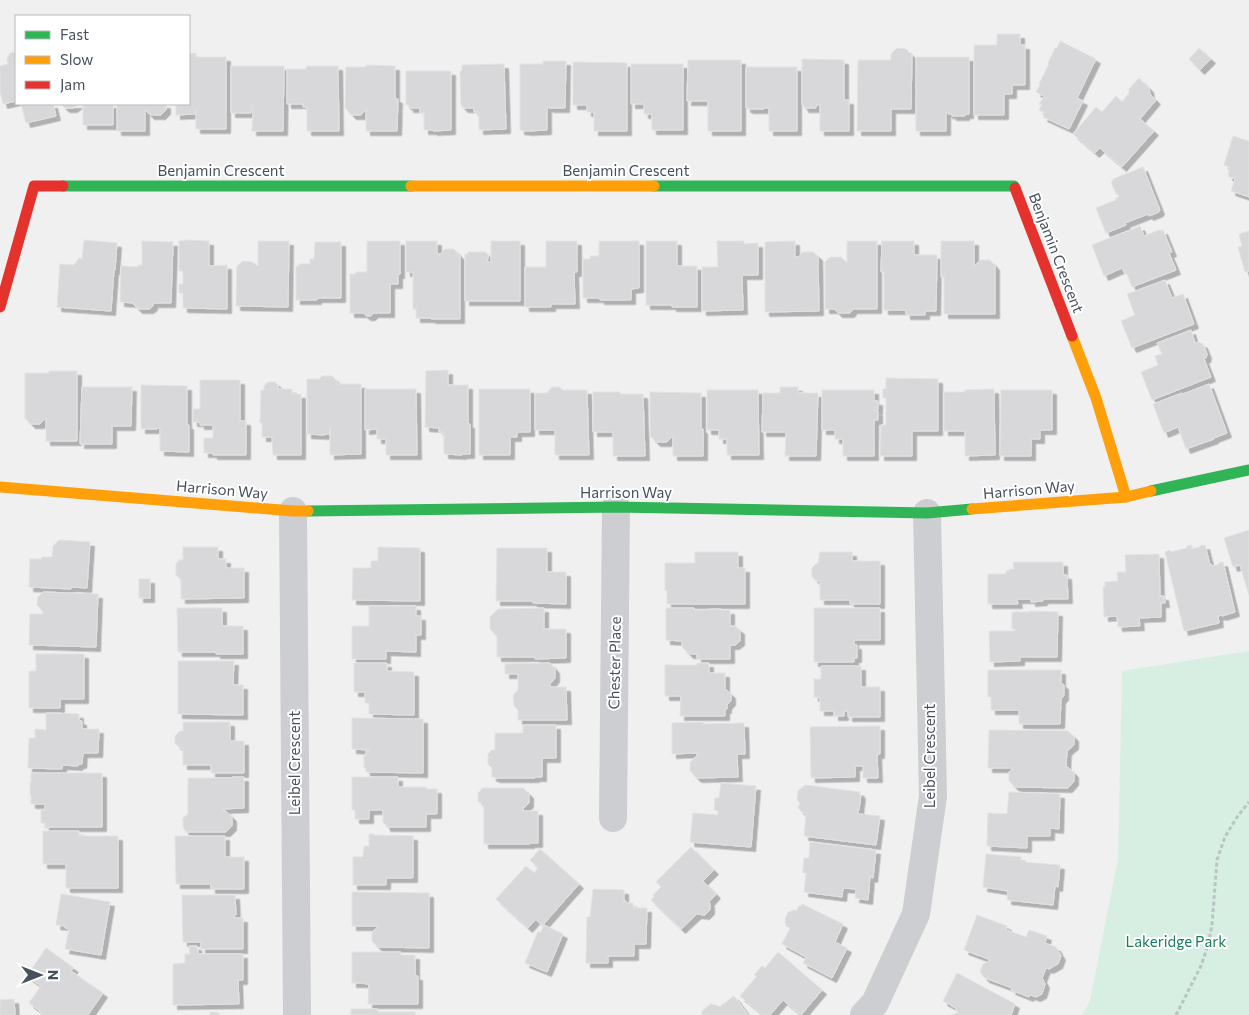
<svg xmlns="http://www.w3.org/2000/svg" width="1249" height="1015" font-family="Commissioner,sans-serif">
  <defs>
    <filter id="shadow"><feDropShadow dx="4.5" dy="4.5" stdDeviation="0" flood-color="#0004"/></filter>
  </defs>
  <rect width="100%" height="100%" fill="#f1f0f0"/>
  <path fill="#d6efe2" d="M1249,651V1015H1082L1090,1001L1118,859L1122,671Z"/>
  <g fill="#d8d8da" stroke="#e2e2e3" filter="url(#shadow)">
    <path d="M997,34H1020V45H1025V85H1012V94H1004V115H974V45H997Z"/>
    <path d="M1060,41L1096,59L1077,98L1083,101L1069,129L1043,117L1045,113L1039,110L1042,104H1039L1044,96L1036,92L1040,85L1039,84L1049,64L1048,63L1055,48H1057Z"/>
    <path d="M897,48L906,49L912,55L911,109H891V131H857L858,60H891V54Z"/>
    <path d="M1199,48L1211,59L1200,70L1189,59Z"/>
    <path d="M16,52V101L3,104L0,91V66L8,64L7,59L10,53Z"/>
    <path d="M196,53V57H226V129H196V109H195V114L176,115V104H189V54Z"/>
    <path d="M916,57H969V114H965V116H952V114H948V112H946V131H916Z"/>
    <path d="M802,59L844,60V100H849V131H820V105H816V108H804V105H802Z"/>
    <path d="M688,60H741V131H708V101H687Z"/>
    <path d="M543,61H566L565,108H549V107H547V130L528,131L520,130V64H543Z"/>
    <path d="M573,62L627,63V131H594V112H587V105H573Z"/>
    <path d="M504,64L506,129L479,130V112H474V108H463V106H461L460,71H462V65Z"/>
    <path d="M631,64H683V130H652V114H644V104H631Z"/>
    <path d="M366,65L395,66V98L398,99L397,131H366V109L361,115H352L345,108L346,67H366Z"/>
    <path d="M231,66H284L283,131H252L253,105H251V113H231Z"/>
    <path d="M307,66H338L339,131H307V107H303V104H287V69H306Z"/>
    <path d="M746,67H797V131H769V108H764V109H748V108H746Z"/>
    <path d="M406,71H451V130L433,131V130H424V113H420V108H409V105H406Z"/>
    <path d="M1139,78L1149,88L1150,94L1156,100L1140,119L1154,131L1122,167L1100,148L1095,153L1073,134L1096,107L1102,112L1116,96L1122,102L1129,93V89Z"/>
    <path d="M21,104H53L56,116L26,123Z"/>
    <path d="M61,104H113V125H83V104H78L73,108H65Z"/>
    <path d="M117,104H166V110L161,115H150L145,110V131H117Z"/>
    <path d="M1233,136L1249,141V197L1231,191L1235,179L1228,176L1230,167L1224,165Z"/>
    <path d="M1143,167L1160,210L1159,211V212L1149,216L1148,214L1125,223L1126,225L1106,233L1096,208L1116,200V198L1119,197L1118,194H1116L1111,182L1113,181V179Z"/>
    <path d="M1140,226L1144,236L1159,230L1160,231L1163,230L1172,252L1169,253L1176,270L1132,287L1127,274H1125L1122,268L1104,276L1092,245Z"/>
    <path d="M1249,231V271L1245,272L1238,247L1242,246L1239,234Z"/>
    <path d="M84,240L117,243L115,270H114L111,311L57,307L60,264L74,265L79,258L82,259Z"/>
    <path d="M188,240L209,241V266L227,265V309L183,308V293H179V284H183V271H179V241Z"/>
    <path d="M142,241L173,242L171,303H153V306L149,309H138L134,305V303L120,302L121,266L138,267V265H142Z"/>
    <path d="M258,241H289L288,307L236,306L237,266L243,261L252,262L258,266Z"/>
    <path d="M367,241H400V274H398V284H390V313H374L371,316H366L363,313H350V274H355L356,272H367Z"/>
    <path d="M406,241H437V254H440L445,249H454L460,256V319H431V318H416V309H413V272H406Z"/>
    <path d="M491,241H520V301H465V254H468V252H486V254H489L487,262H491Z"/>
    <path d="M546,241H577V272H574L575,304H551V307H525V267H546Z"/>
    <path d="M599,241H639V288L631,289V300H600V298H583V259H590V256H599Z"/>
    <path d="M646,241H677V266H697V307H672V305H646Z"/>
    <path d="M717,241H744V244L758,243V275H742L743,310L702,311V267H718Z"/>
    <path d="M795,241V257H798L803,252H813L818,256L819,311L765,312V242Z"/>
    <path d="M847,241H877V309H853L850,313H838L834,309H825V262L830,257H841L847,263Z"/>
    <path d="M882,241H914V255H937L936,311H925V315H906V310H884V272H881Z"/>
    <path d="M941,241H974V266L981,260H990L995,266V314H944V277H941Z"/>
    <path d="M315,242H341V298H317V300H296V266H299V264H310V259H314Z"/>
    <path d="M1165,280L1172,298L1183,294L1194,324L1132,348L1121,321L1135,315L1127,294Z"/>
    <path d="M1191,330L1195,343L1198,342L1203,344L1207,354L1206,358L1204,359L1211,377L1152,400L1141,372L1158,365L1155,356L1162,354L1157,343Z"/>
    <path d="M448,370V385H468V424H470V454H462V455L444,454V432H439V428L425,427L426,371Z"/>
    <path d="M49,371H77V441H46V418L40,424H31L25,418V373H49Z"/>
    <path d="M322,376H332L337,381V384H361V454L330,455V428V434H325V435L307,434V379H319Z"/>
    <path d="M886,378L938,379V431H912V456H880L881,425H886V398H883V389H886Z"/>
    <path d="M200,380H240V421H246V455H213V453H204V438H213V425H200V422H193V409H200Z"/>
    <path d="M268,382H275L278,385V389H292V394H301V455H273L272,437H262V423H260L261,390H264V386Z"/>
    <path d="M1209,384L1227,433L1214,438V439L1186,449L1178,427L1164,433L1153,404L1182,393L1183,394Z"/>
    <path d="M141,385L187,386V425H189V452L160,451V428H157V429H141Z"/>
    <path d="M82,387H132L131,426H112V444H80Z"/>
    <path d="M552,387H559L563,390H587L589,455H555V430H535V393H547Z"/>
    <path d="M780,387H798V393H818L816,456H785L786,432H762L763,393H780Z"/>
    <path d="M365,389H416L417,455H386V439H377V429L365,430Z"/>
    <path d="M479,389H530V432H517V437H510V455H479Z"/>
    <path d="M994,389L995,455L965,456V431H944V392H965V390Z"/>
    <path d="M707,390H758L759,455H727V439H719V430H707Z"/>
    <path d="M822,390H874V401H878V410H874V411H878V420H874V456H843V439H835V430H822Z"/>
    <path d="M1001,390H1052V430H1040V439H1031V456H1000Z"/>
    <path d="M593,392H620V394H643L645,456H613V432H593Z"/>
    <path d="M650,392L701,393V429H703V456H673V436L667,442H656L650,436Z"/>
    <path d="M1249,530V595L1240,565L1233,567L1224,538Z"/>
    <path d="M59,540L90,542L87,588L71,587V589L29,587L30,559H41L42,557H52L53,546Z"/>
    <path d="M1192,545V549L1200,547V546L1205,545L1210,565L1211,564L1212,566L1219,564V563L1223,562L1235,612L1222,616V615L1218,616L1219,623L1184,631L1165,552L1170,550L1171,552L1187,548V546Z"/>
    <path d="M183,547H218V559H226V568H244V598L181,599V579H180L176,575V564L179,560H183Z"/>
    <path d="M378,547L420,548V601L352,600L353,568H371V561H378Z"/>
    <path d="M497,548H547V572H566V604L533,603V601H496Z"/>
    <path d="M695,552H738V568H745V604H667V590H665V563H695Z"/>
    <path d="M820,552H852V561H880V604H850V600H820V581H816L812,576V568L816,564L818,563Z"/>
    <path d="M1159,554L1160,596H1164L1165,603H1161V617L1139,618L1140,626L1118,627L1117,616L1104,617L1103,587H1105V582L1118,581L1117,572H1126L1125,555Z"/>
    <path d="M1013,562H1063V575H1067L1068,599H1043V601L1031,602V599H1017L1018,604H988V574H1006V571H1009V569H1014Z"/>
    <rect x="139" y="579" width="11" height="19"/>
    <path d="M43,592L98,594L96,647L29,645L30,614H43V612L37,605L38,597Z"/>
    <path d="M369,606H416V616H421V635H416V652L386,651V659H352V626H369Z"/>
    <path d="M177,608H222V626H243V654H216V652H178Z"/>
    <path d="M544,608V629H566V658L535,659V657H497V636L490,629V617L498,609Z"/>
    <path d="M666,608H694V610L721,609V610H730V626H735L740,630V641L735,645H730V659H697V654H689L682,647V641L666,640Z"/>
    <path d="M814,608H880V640H854V645H857V658H854V662H814Z"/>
    <path d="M1030,611L1058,612L1057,657H1020V661L990,662L989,631H1015V629H1012V612H1030Z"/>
    <path d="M36,654H84V699H60V708H29V671H36Z"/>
    <path d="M178,661H234L233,685H243V715L178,714Z"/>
    <path d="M354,663H387V671L414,672V715L369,714V703H365V692H354Z"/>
    <path d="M550,663L555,669V678L550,684V687H566L567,720H518V710L514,706L513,695L518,690V674H505V664Z"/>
    <path d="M697,663H709V673H725V689L731,694V701L727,705V709H725V716H680L681,696H665V665H697Z"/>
    <path d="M821,666H861V687H880V717H848V711H844V716H834V711H820V697H814V679H821Z"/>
    <path d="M988,670H1061V683L1064,685V696L1061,699L1060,724H1019V710H991V697H988Z"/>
    <path d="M46,713L79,714V720L82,721V729H99L98,753H83L82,764H79L78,766L62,765V769L28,768L29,738H35V729L46,730Z"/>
    <path d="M352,718L423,719V773L366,772V768H364V755H366V751H369V750L352,749Z"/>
    <path d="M183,722H230V741H244V773H211V765H183V748H180L175,743V736L180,731H183Z"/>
    <path d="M703,722V724L744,723L745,754H737L738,777L697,778L690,771V762L697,756V753L672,754V723Z"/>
    <path d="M523,725H556V758H542V777H535V778H495V777H492V768L488,764V754L492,750H495V733H523Z"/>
    <path d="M880,726V754H877L878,778H863V766H855V777L811,778L810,727Z"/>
    <path d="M989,730L1068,731L1074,737V745L1067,751L1066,767H1068L1074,773V781L1068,788L1015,787L1009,781V772L1013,768H988Z"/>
    <path d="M31,773H102V827H45V823H41V810H45V804H31V795H30V782H31Z"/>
    <path d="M232,777H244V808L223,809V811H226L232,817V826L226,832H186L183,827V818L188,814V778H232Z"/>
    <path d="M352,777H398V787H426V789H437V814H426V827H386V825L383,822V810H369V819H355V810H352Z"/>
    <path d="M721,783L756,786L751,847L690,842L693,813L718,815V811L714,810L715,798H719Z"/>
    <path d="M805,785L860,792L859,794H861L859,810H858V814L880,816L876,845L804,836L806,813H803L798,808L800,803L797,800L798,791Z"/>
    <path d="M483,788H523L529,794V803L523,809V811H538V843H530V844H484V806L478,801V793Z"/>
    <path d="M1009,792L1060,794L1059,829L1050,828V836H1027V848L987,846L988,813L1007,814Z"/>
    <path d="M43,831H79V836H118V888H66V864H43Z"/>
    <path d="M369,834H374V835L413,836V878H386V885H353V857H363L364,846H369Z"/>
    <path d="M175,836H225V857H244V889H211V884H176Z"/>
    <path d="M810,842L876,850L873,878L870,877L868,900L855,898L856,889L843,888L842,897L804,892L806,873H803V870L804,858H809Z"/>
    <path d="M691,847L714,870L703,881L716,894L709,902L710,903V910L705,915L697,914L681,929L651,900L654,897L653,895L661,887L656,882Z"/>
    <path d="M540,849L579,884L542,926L536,919L528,928L496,899L526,866L534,873L538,868L530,860Z"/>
    <path d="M986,854L1021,857V862L1060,865L1058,887L1055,886L1053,905L1007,900L1008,891L983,887Z"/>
    <path d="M593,889L624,890V901H626V903H633V908H647L646,944H634V956H608V963H586L587,917H590Z"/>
    <path d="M352,892L429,893V948L378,947L372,941V933L378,926H352Z"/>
    <path d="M61,894L110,902L101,955L65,949L69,929L65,928V926L56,925Z"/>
    <path d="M182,895H235L236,915H234V918H243V949H201V942H183Z"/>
    <path d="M802,904L843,924L835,942L847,948L832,978L803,963L806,957L782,944L790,928L786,926L785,919L788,912L795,910L796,911L799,906H801Z"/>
    <path d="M977,915L1007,926L1006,930L1026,937L1029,930L1047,936L1045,943L1056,947L1061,956L1058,964L1049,969L1046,968L1042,978L1045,984L1042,994L1036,997L1030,995L1029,997L1011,990L1012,988L985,978L980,972L983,964L991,960L964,950Z"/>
    <path d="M544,925L563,934L547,972L525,963L538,931L540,933Z"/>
    <path d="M189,946H197L198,954H243V980H238L239,1004L173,1005V964L185,963V954H190Z"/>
    <path d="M46,948L74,968L71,971L103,993L88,1015H41L40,1011L29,1003L41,986L27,976Z"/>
    <path d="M352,952H401V955H415V976H418V1004H368L369,984H365V983H352Z"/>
    <path d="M778,952L822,990L801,1015L783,1000L770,1015H763L740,996L757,976L754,975L762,966L765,968Z"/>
    <path d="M957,973L1015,1004L1011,1015H952L959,1012L956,1011V1008L943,1001Z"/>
    <path d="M734,996L748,1015H702V1011L711,1004L716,1005L719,1007Z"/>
    <path d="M14,999L15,1015H0V1000Z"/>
    <path d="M351,1009H378V1012H415V1015H351Z"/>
    <path d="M210,1012L219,1013V1015H210Z"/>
  </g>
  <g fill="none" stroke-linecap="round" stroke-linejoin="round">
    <path stroke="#bac5c3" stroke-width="3" stroke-dasharray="4 2.5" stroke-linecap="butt" d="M1176,1015L1201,966L1208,945L1212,925L1217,860L1225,837L1237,817L1249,802"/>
    <g stroke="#ccced1" stroke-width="28">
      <path d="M293,511L297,1015"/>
      <path d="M613,818L616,507"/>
      <path d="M864,1015L875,1003L916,914L933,796L927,513"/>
    </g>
    <g stroke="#30b455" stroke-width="11">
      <path d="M63,186H411"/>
      <path d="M654,186H1014L1015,188"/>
      <path d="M1151,491L1249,470"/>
      <path d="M308,511L616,507L927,513L972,509"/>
    </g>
    <g stroke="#ff9f0a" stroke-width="11">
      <path d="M411,186H654"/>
      <path d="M1072,336L1096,398L1126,497"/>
      <path d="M0,487L293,511H308"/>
      <path d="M972,509L1126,497L1151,491"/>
    </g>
    <g stroke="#e5322d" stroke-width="11">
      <path d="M1015,188L1072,336"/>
      <path d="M0,307L34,186H63"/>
    </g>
  </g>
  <g text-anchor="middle" stroke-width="4" stroke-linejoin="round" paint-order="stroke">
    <g font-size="15" fill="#48505d" stroke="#fff">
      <text x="221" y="176">Benjamin Crescent</text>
      <text x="626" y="176">Benjamin Crescent</text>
      <text transform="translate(1056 253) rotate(69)" y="5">Benjamin Crescent</text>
      <text transform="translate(222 490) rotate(5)" y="5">Harrison Way</text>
      <text transform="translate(1029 490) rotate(-5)" y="5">Harrison Way</text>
      <text x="626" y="498">Harrison Way</text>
      <text transform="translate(615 663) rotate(-89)" y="5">Chester Place</text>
      <text transform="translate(930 756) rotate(-90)" y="5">Leibel Crescent</text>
      <text transform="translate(295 763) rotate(-90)" y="5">Leibel Crescent</text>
    </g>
    <g font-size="15" fill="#187e58" stroke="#fff">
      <text x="1176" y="947">Lakeridge Park</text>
    </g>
  </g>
  <rect x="15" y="15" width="175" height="90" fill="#ffffff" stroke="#b6b9be"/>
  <rect x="25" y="31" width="25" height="8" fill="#30b455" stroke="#b6b9be"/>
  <text x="60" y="40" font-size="15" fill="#48505d">Fast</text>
  <rect x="25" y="56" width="25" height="8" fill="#ff9f0a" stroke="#b6b9be"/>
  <text x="60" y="65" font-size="15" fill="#48505d">Slow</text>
  <rect x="25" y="81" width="25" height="8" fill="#e5322d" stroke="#b6b9be"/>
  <text x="60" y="90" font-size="15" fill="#48505d">Jam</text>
  <g transform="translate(40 975) rotate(90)" stroke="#ffffff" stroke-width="4" paint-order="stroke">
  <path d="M0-4L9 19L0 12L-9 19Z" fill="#48505d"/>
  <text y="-8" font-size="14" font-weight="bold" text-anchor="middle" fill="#48505d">N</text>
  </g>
</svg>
